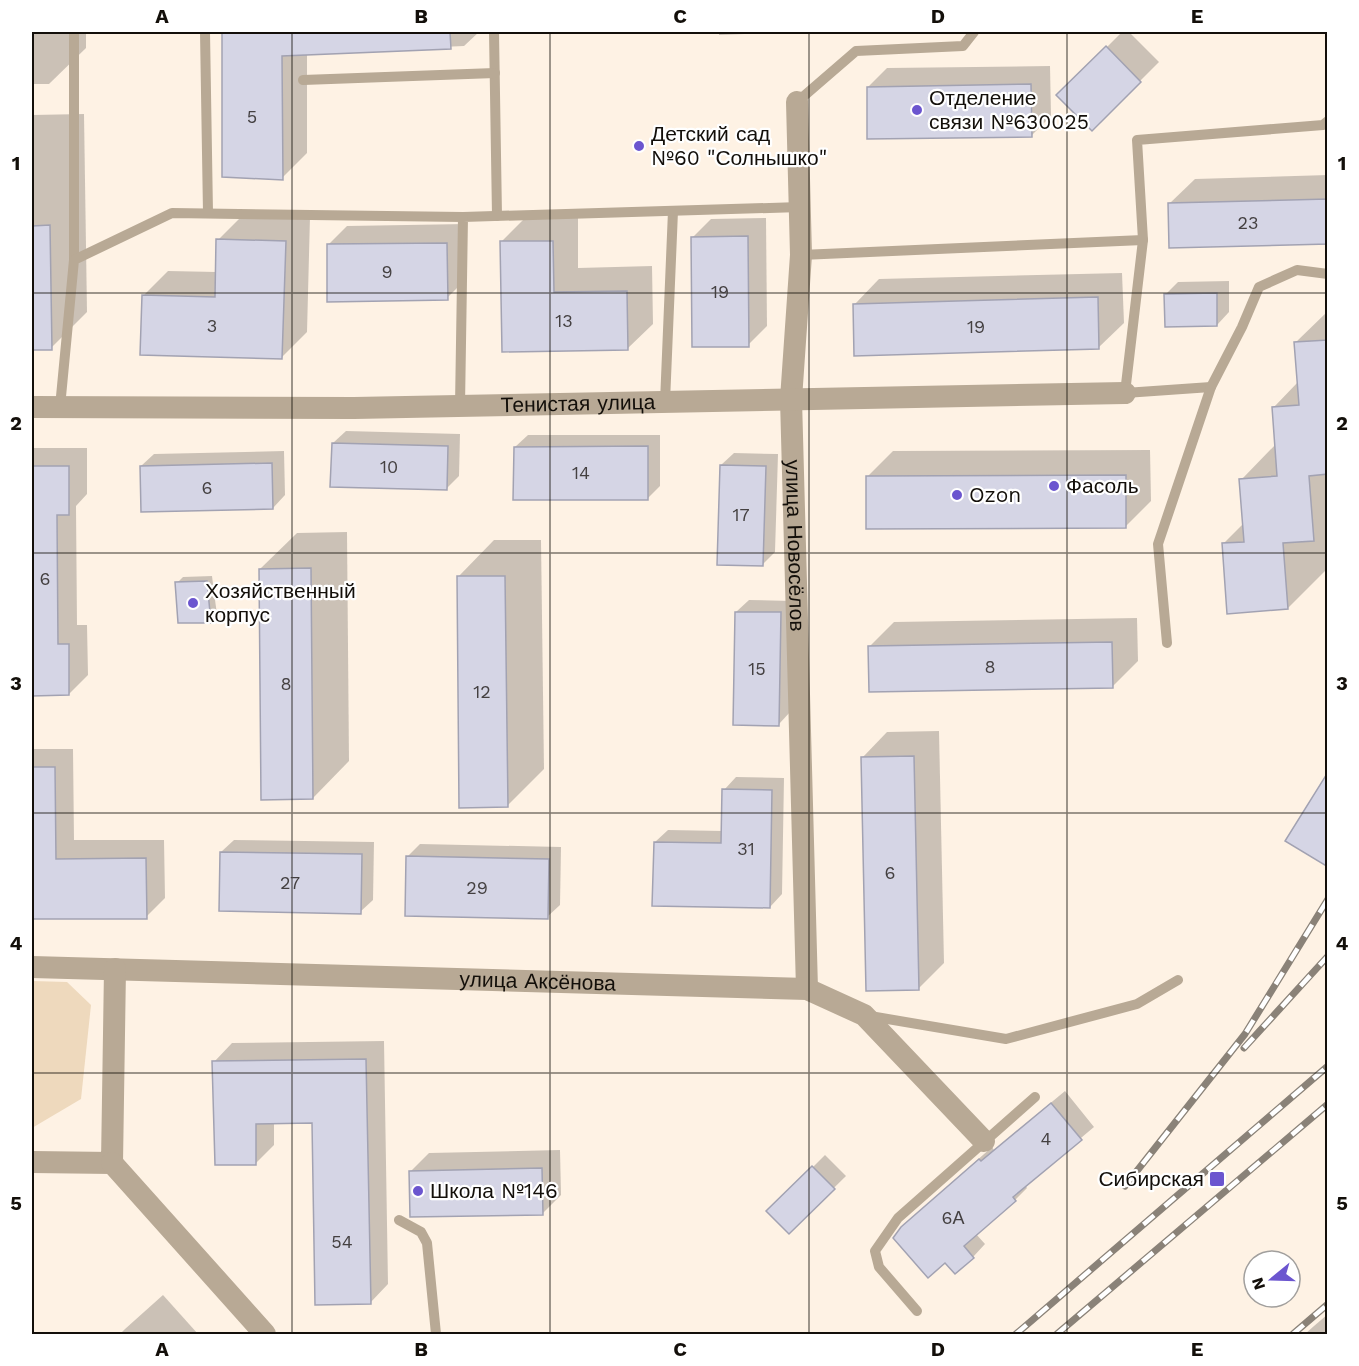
<svg xmlns="http://www.w3.org/2000/svg" width="1359" height="1366" font-family="'Work Sans',sans-serif">
  <rect width="100%" height="100%" fill="#fef2e4"/>
  <path fill="#eed9bd" d="M32,981L67,982L91,1005L81,1099L32,1128Z"/>
  <g fill="#0003">
    <path d="M32,32H86V48L49,84H32Z"/>
    <path d="M224,32H479L464,46L307,53V153L282,178L224,176Z"/>
    <path d="M719,32H793L719,35Z"/>
    <path d="M1122,32H1129L1159,62L1092,129L1059,95Z"/>
    <path d="M1050,66L1051,116L1032,135L868,87L887,68Z"/>
    <path d="M84,114L87,312L51,348H32V115Z"/>
    <path d="M1328,175V242L1169,204L1195,179Z"/>
    <path d="M243,215L310,217L307,332L282,357L143,296L168,271L217,272L218,240Z"/>
    <path d="M578,216V268L652,266L653,324L627,349L503,351L501,242L526,217Z"/>
    <path d="M766,218L767,326L748,345L692,238L711,219Z"/>
    <path d="M466,224V279L447,298L328,245L347,226Z"/>
    <path d="M1122,273L1124,323L1098,348L854,305L879,279Z"/>
    <path d="M1229,281V312L1217,325L1166,294L1178,282Z"/>
    <path d="M1328,311V568L1288,608L1223,544L1244,523L1241,480L1276,444L1274,407L1298,382L1295,343Z"/>
    <path d="M346,431L460,434L459,476L446,489L333,443Z"/>
    <path d="M528,435H660V486L648,498L515,447Z"/>
    <path d="M32,448H87V494L76,506L77,625H87L88,675L69,694H32Z"/>
    <path d="M1150,450L1151,501L1125,527L868,476L893,451Z"/>
    <path d="M284,451L285,495L273,508L141,466L154,454Z"/>
    <path d="M734,453L778,454L775,552L762,565L721,465Z"/>
    <path d="M347,532L349,761L313,798L260,569L297,533Z"/>
    <path d="M494,540H541L544,769L507,806L458,577Z"/>
    <path d="M212,576L217,615L211,621L177,583L183,577Z"/>
    <path d="M749,600L793,601L791,711L779,724L736,612Z"/>
    <path d="M1137,618L1138,661L1112,687L869,647L894,622Z"/>
    <path d="M939,731L944,963L919,988L862,758L887,732Z"/>
    <path d="M32,749H73L74,840H164L165,898L146,917L32,918Z"/>
    <path d="M736,777L784,778L782,894L770,907L655,842L668,830L723,831L724,790Z"/>
    <path d="M234,840L374,842L373,900L360,912L221,852Z"/>
    <path d="M420,844L561,847L560,905L547,917L407,857Z"/>
    <path d="M384,1041L388,1284L370,1303L314,1121L274,1122V1145L256,1163L214,1062L232,1043Z"/>
    <path d="M1065,1091L1094,1127L1025,1185L1027,1188L1015,1200L976,1234L985,1244L973,1257L915,1215L992,1147L994,1150Z"/>
    <path d="M560,1150L561,1195L542,1214L410,1172L429,1153Z"/>
    <path d="M825,1155L846,1176L789,1232L769,1211Z"/>
    <path d="M163,1295L198,1334H120L125,1329Z"/>
    <path d="M1328,1314V1334H1305L1314,1326Z"/>
  </g>
  <g fill="#d5d5e5" stroke="#a2a2b2" stroke-width="1.5">
    <path d="M222,32H450L451,49L282,56L283,180L222,177Z"/>
    <path d="M1106,46L1141,82L1092,131L1056,95Z"/>
    <path d="M1031,84L1032,137L867,139V87Z"/>
    <path d="M1328,199V244L1169,248L1168,203Z"/>
    <path d="M50,225L52,350H32V226Z"/>
    <path d="M748,236L749,347H692L691,237Z"/>
    <path d="M216,239L286,241L282,359L140,355L142,295L215,297Z"/>
    <path d="M500,241H553L554,292L627,291L628,350L502,352Z"/>
    <path d="M447,243L448,300L327,302V244Z"/>
    <path d="M1217,293V326L1165,327L1164,294Z"/>
    <path d="M1098,297L1099,349L854,356L853,304Z"/>
    <path d="M1328,340V474L1309,476L1314,541L1283,543L1288,609L1227,614L1222,543L1244,542L1239,479L1277,476L1272,407L1299,405L1294,342Z"/>
    <path d="M332,443L448,446L447,490L330,487Z"/>
    <path d="M648,446V500H513L514,447Z"/>
    <path d="M272,463L273,509L141,512L140,466Z"/>
    <path d="M720,465L766,466L763,566L717,565Z"/>
    <path d="M32,466H69V515H57L58,644H69V695L32,696Z"/>
    <path d="M1126,475V528L866,529V476Z"/>
    <path d="M311,568L313,799L261,800L259,569Z"/>
    <path d="M457,576H505L508,807L459,808Z"/>
    <path d="M207,581L211,623H178L175,582Z"/>
    <path d="M735,612H781L779,726L733,725Z"/>
    <path d="M1112,642L1113,688L869,692L868,646Z"/>
    <path d="M914,756L919,990L866,991L861,757Z"/>
    <path d="M32,767H55L56,859L146,858L147,919H32Z"/>
    <path d="M1328,772V867L1285,841Z"/>
    <path d="M722,789L772,790L770,908L652,906L654,842L721,843Z"/>
    <path d="M220,852L362,854L361,914L219,911Z"/>
    <path d="M406,856L549,859L548,919L405,916Z"/>
    <path d="M366,1059L371,1304L315,1305L312,1123L256,1124V1165H215L212,1061Z"/>
    <path d="M1051,1103L1082,1140L1013,1197L1016,1201L964,1246L974,1258L955,1274L945,1263L928,1278L893,1238L901,1227L979,1159L981,1161Z"/>
    <path d="M812,1166L835,1189L789,1234L766,1211Z"/>
    <path d="M542,1168L543,1215L410,1217L409,1171Z"/>
  </g>
  <g fill="none" stroke-linecap="round" stroke-linejoin="round">
    <g stroke="#b8a995" stroke-width="10">
      <path d="M205,32L208,213"/>
      <path d="M494,32L497,216"/>
      <path d="M303,80L495,73"/>
      <path d="M797,102L856,51L963,46L974,32"/>
      <path d="M801,255L1143,240"/>
      <path d="M74,260V32"/>
      <path d="M1211,387L1125,393L1143,240L1137,140L1323,125L1328,121"/>
      <path d="M665,402L673,211"/>
      <path d="M460,406L463,217L800,207"/>
      <path d="M60,407L74,260L172,213L463,217"/>
      <path d="M1167,643L1158,544L1211,387L1242,327L1259,287L1297,270L1328,274"/>
      <path d="M870,1016L1006,1039L1137,1004L1178,980"/>
      <path d="M399,1220L421,1232L427,1243L436,1334"/>
      <path d="M917,1311L879,1267L875,1251L898,1218L1035,1097"/>
    </g>
    <g stroke="#b8a995" stroke-width="22">
      <path id="s1" d="M797,102L801,255L791,399L807,989"/>
      <path id="s2" d="M32,407L354,408L1125,393"/>
      <path id="s3" d="M32,967L807,989L864,1015L984,1141"/>
      <path d="M32,1162L112,1163L115,969"/>
      <path d="M112,1163L265,1334"/>
    </g>
    <g stroke="#8a8278" stroke-width="7">
      <g id="rail">
        <path d="M1244,1048L1328,956"/>
        <path d="M1125,1186L1245,1034L1328,899"/>
        <path d="M1016,1334L1328,1066"/>
        <path d="M1057,1334L1328,1104"/>
        <path d="M1293,1334L1328,1304"/>
      </g>
    </g>
    <use href="#rail" stroke="#fff" stroke-width="4.5" stroke-dasharray="14" stroke-linecap="butt"/>
  </g>
  <path fill="none" stroke="#130f0a" stroke-width="1.5" stroke-opacity="0.55" d="M292,32V1334M550,32V1334M809,32V1334M1067,32V1334M32,293H1328M32,553H1328M32,813H1328M32,1073H1328"/>
  <g fill="#6b55cf" stroke="#fff" stroke-width="2">
    <circle cx="917" cy="110" r="6"/>
    <circle cx="639" cy="146" r="6"/>
    <circle cx="1054" cy="486" r="6"/>
    <circle cx="957" cy="495" r="6"/>
    <circle cx="193" cy="603" r="6"/>
    <rect x="1209" y="1171" width="16" height="16" rx="3"/>
    <circle cx="418" cy="1191" r="6"/>
  </g>
  <g text-anchor="middle" stroke-width="4.5" stroke-linejoin="round" paint-order="stroke">
    <g font-size="18" fill="#444041">
      <text x="252" y="123">5</text>
      <text x="1248" y="229">23</text>
      <text x="387" y="278">9</text>
      <text x="720" y="298">19</text>
      <text x="564" y="327">13</text>
      <text x="212" y="332">3</text>
      <text x="976" y="333">19</text>
      <text x="389" y="473">10</text>
      <text x="581" y="479">14</text>
      <text x="207" y="494">6</text>
      <text x="741" y="521">17</text>
      <text x="45" y="585">6</text>
      <text x="990" y="673">8</text>
      <text x="757" y="675">15</text>
      <text x="286" y="690">8</text>
      <text x="482" y="698">12</text>
      <text x="746" y="855">31</text>
      <text x="890" y="879">6</text>
      <text x="290" y="889">27</text>
      <text x="477" y="894">29</text>
      <text x="1046" y="1145">4</text>
      <text x="953" y="1224">6А</text>
      <text x="342" y="1248">54</text>
    </g>
    <g font-size="21" fill="#130f0a" stroke="#fff" text-anchor="start">
      <text x="929" y="105">Отделение<tspan x="929" dy="24">связи №630025</tspan></text>
      <text x="651" y="141">Детский сад<tspan x="651" dy="24">№60 "Солнышко"</tspan></text>
      <text x="1066" y="493">Фасоль</text>
      <text x="969" y="502">Ozon</text>
      <text x="205" y="598">Хозяйственный<tspan x="205" dy="24">корпус</tspan></text>
      <text x="1204" y="1186" text-anchor="end">Сибирская</text>
      <text x="430" y="1198">Школа №146</text>
    </g>
    <g font-size="21" fill="#130f0a" stroke="#fff">
      <text dy="7" stroke="none"><textPath href="#s2" startOffset="546">Тенистая улица</textPath></text>
      <text dy="7" stroke="none"><textPath href="#s1" startOffset="444">улица Новосёлов</textPath></text>
      <text dy="7" stroke="none"><textPath href="#s3" startOffset="506">улица Аксёнова</textPath></text>
    </g>
  </g>
  <rect width="1359" height="1366" fill="none" stroke="#ffffff" stroke-width="66"/>
  <g transform="translate(1272 1279) rotate(251)"><circle r="28" fill="#ffffff" stroke="#a19f9d" stroke-width="1.5"/>
  <path d="M0-4.5L10 22L0 15L-10 22Z" fill="#6b55cf"/>
  <text y="-9" font-size="16" font-weight="bold" text-anchor="middle" fill="#130f0a">N</text>
  </g>
  <rect x="33" y="33" width="1293" height="1300" fill="none" stroke="#130f0a" stroke-width="2"/>
  <g font-size="20" text-anchor="middle" font-weight="bold" fill="#130f0a">
    <text x="162" y="23">A</text>
    <text x="421" y="23">B</text>
    <text x="680" y="23">C</text>
    <text x="938" y="23">D</text>
    <text x="1197" y="23">E</text>
    <text x="16" y="170">1</text>
    <text x="1342" y="170">1</text>
    <text x="16" y="430">2</text>
    <text x="1342" y="430">2</text>
    <text x="16" y="690">3</text>
    <text x="1342" y="690">3</text>
    <text x="16" y="950">4</text>
    <text x="1342" y="950">4</text>
    <text x="16" y="1210">5</text>
    <text x="1342" y="1210">5</text>
    <text x="162" y="1356">A</text>
    <text x="421" y="1356">B</text>
    <text x="680" y="1356">C</text>
    <text x="938" y="1356">D</text>
    <text x="1197" y="1356">E</text>
  </g>
</svg>
